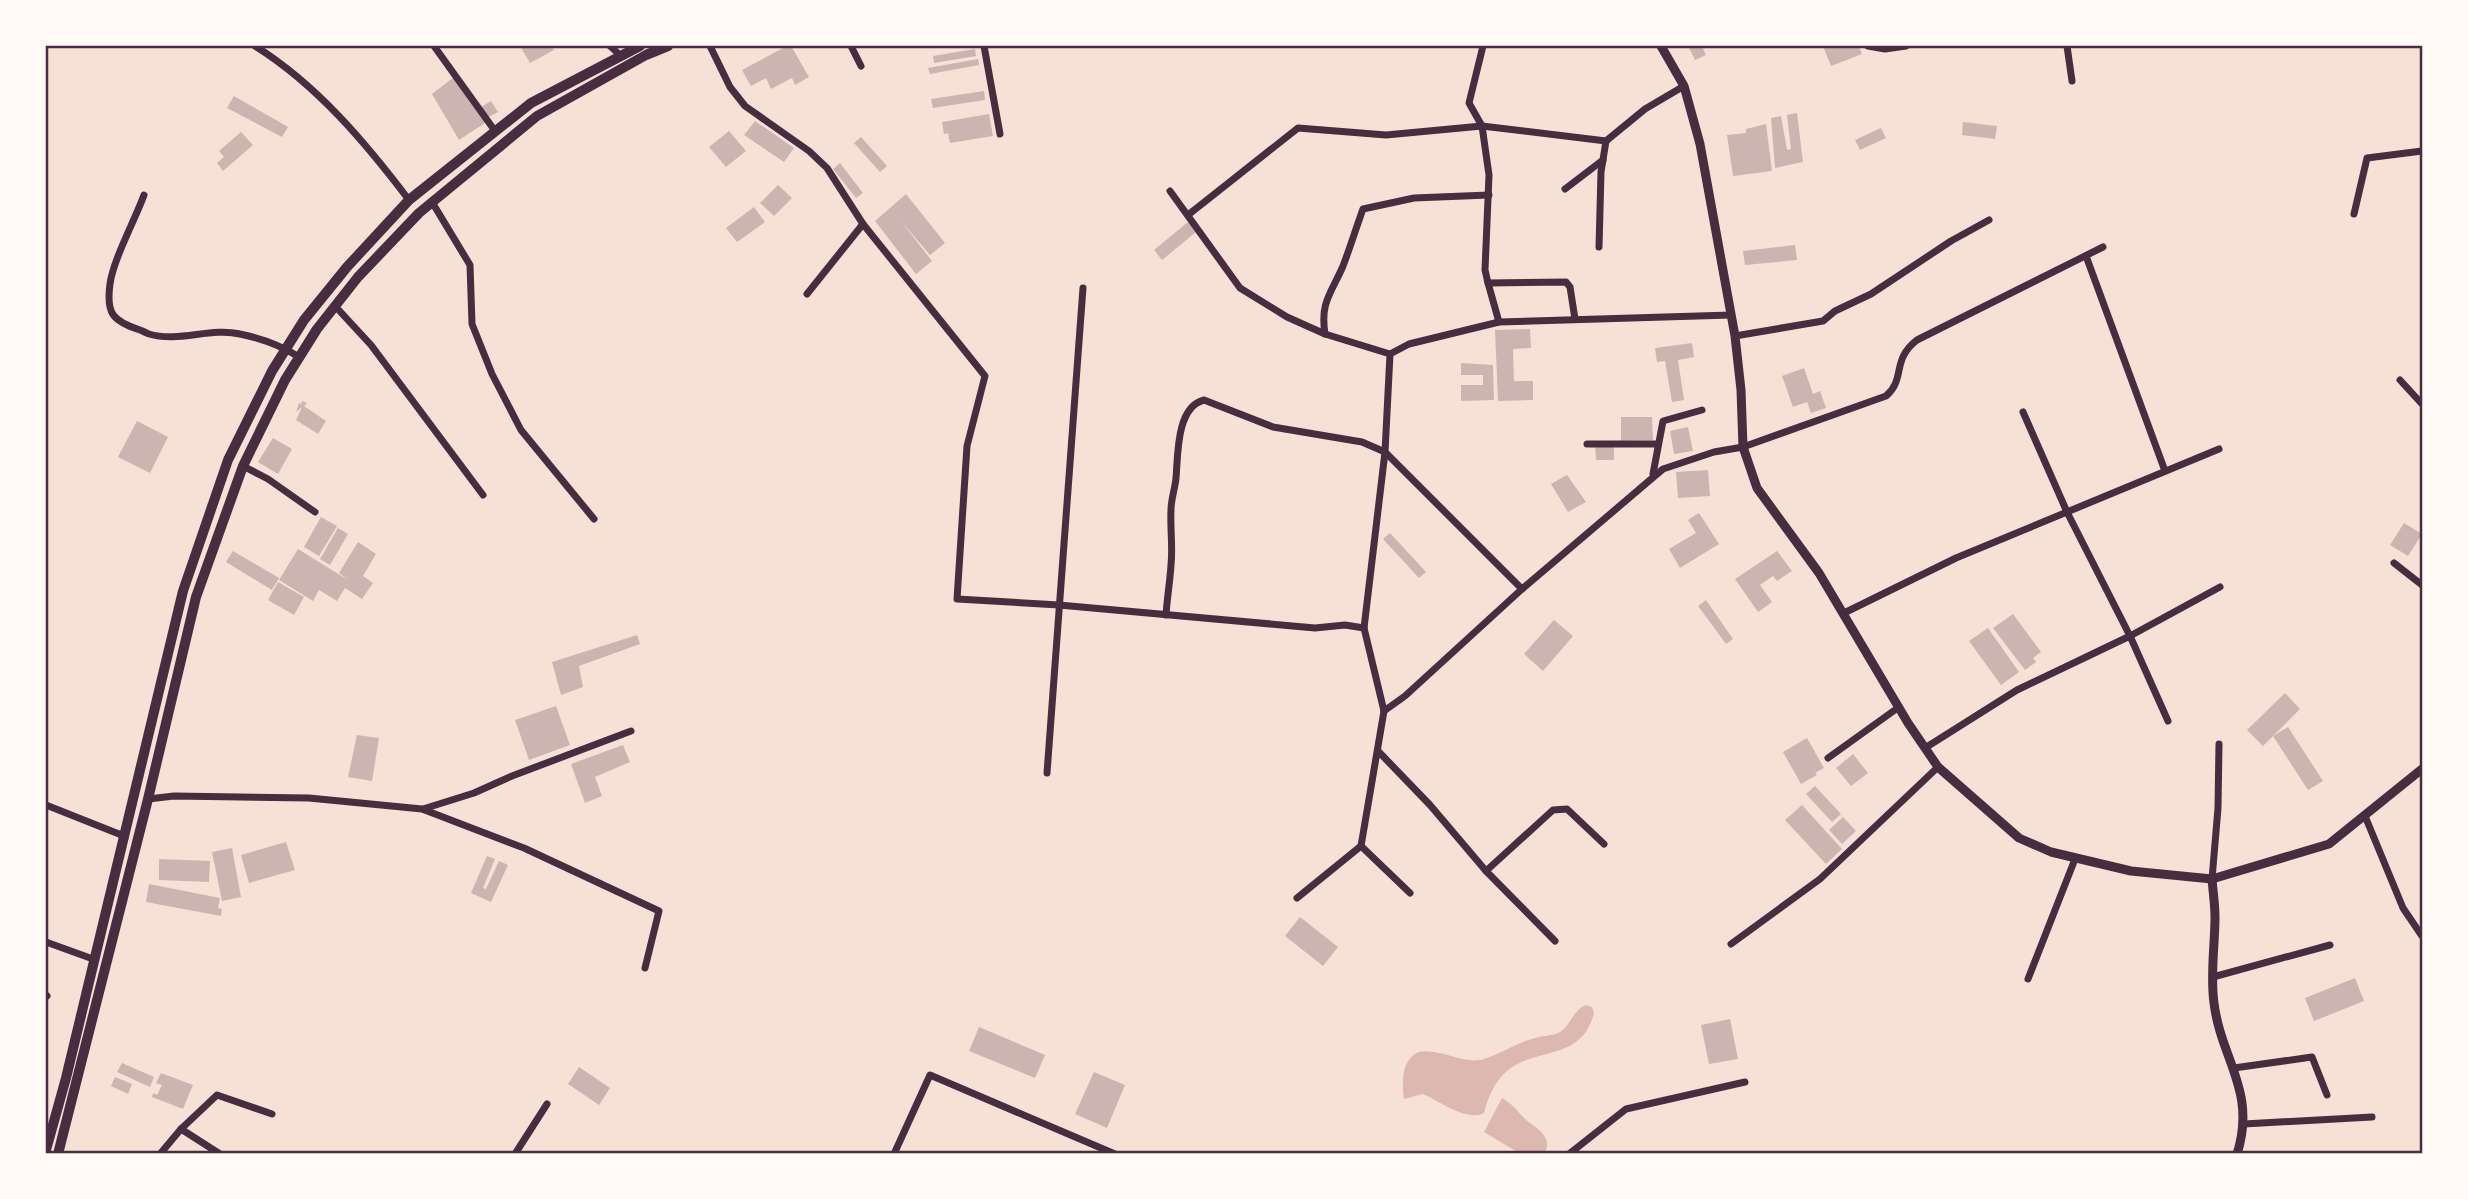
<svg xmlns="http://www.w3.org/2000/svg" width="2468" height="1199" font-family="'Public Sans',sans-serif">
  <rect width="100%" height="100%" fill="#f7e1d7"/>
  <g fill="#dcb8b0">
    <path d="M1586,1005L1592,1007L1594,1013C1582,1062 1534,1047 1507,1071C1495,1081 1488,1097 1484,1113C1467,1122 1439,1101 1423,1094L1404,1099C1402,1085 1401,1063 1415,1054C1432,1044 1464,1066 1484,1059C1503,1053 1519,1041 1539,1037C1545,1036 1555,1035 1560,1032C1571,1025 1573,1010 1586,1005Z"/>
    <path d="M1502,1098C1512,1104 1516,1109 1523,1117C1533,1127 1554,1135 1545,1152L1519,1153L1484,1132Z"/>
  </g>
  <g fill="#ccb4b1">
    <path d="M520,46H551L554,50L530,63Z"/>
    <path d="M781,46H791L809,77L795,85L792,78L771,89L766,78L751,86L742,70L783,48Z"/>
    <path d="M1688,46H1702L1706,55L1695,60Z"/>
    <path d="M1823,46H1859L1862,54L1831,66Z"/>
    <path d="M975,49L976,56L934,63L933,56Z"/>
    <path d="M978,59L979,65L930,74L928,68Z"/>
    <path d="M454,77L485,123L459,140L432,94Z"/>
    <path d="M984,91L985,100L933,108L931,99Z"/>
    <path d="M234,96L288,127L282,137L227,108Z"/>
    <path d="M491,101L498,112L487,118L481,107Z"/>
    <path d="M1797,113L1803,162L1775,168L1771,118L1781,116L1787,150L1791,149L1787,115Z"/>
    <path d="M989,114L993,136L950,143L948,133L944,134L942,122Z"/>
    <path d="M755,121L794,148L784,162L744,135Z"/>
    <path d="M1963,122L1997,126L1995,139L1962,135Z"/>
    <path d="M1766,124L1772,171L1733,176L1727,135L1746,133V129Z"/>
    <path d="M1881,128L1886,138L1860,150L1855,140Z"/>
    <path d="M729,131L746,151L726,167L709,147Z"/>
    <path d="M241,132L253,145L223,171L217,163L224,157L219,151Z"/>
    <path d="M861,137L887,166L880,172L854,143Z"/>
    <path d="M840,163L863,193L856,198L833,169Z"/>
    <path d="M778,185L792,198L774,216L760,203Z"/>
    <path d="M906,194L945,243L930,255L900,220L932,261L916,274L875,221Z"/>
    <path d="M754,207L765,222L737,242L726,228Z"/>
    <path d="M1188,222L1196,232L1162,260L1154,250Z"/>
    <path d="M1795,245L1797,260L1745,265L1743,251Z"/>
    <path d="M1530,329L1531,348L1513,349L1514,381H1533V400L1498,401L1495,330Z"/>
    <path d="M1692,343L1694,357L1678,360L1684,400L1672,402L1665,361L1657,362L1655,348Z"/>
    <path d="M1461,363L1493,365L1494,400L1461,401V385H1483V375H1461Z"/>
    <path d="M1804,368L1813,394L1820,391L1826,408L1811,413L1807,402L1793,407L1782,376Z"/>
    <path d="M302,401L307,403L304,406L326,421L318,434L296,420L302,407L296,412L299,403L301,404Z"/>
    <path d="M1621,417H1652L1653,440L1621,441Z"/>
    <path d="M137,421L168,437L150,473L118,457Z"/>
    <path d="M1688,427L1693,451L1674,454L1670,431Z"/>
    <path d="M273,438L292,449L278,474L258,462Z"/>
    <path d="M1595,446L1614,447V460H1596Z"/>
    <path d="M1708,470L1710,496L1678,498L1676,472Z"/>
    <path d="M1567,475L1586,502L1568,512L1551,484Z"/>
    <path d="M1699,513L1719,544L1680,568L1669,549L1696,533L1688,520Z"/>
    <path d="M321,517L337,526L319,556L304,547Z"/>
    <path d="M2404,523L2422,534L2408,556L2390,545Z"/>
    <path d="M338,528L348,534L330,565L320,559Z"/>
    <path d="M1390,533L1426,572L1419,578L1383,539Z"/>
    <path d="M358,542L376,554L363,576L373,583L362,599L345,588L337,601L319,590L313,601L279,580L298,549L348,580L339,573Z"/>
    <path d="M233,551L279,578L272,590L226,562Z"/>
    <path d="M1777,551L1792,571L1777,581L1773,576L1760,585L1772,602L1758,612L1735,579Z"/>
    <path d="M278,582L304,597L294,615L268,600Z"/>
    <path d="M1706,600L1733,639L1726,644L1698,606Z"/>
    <path d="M2013,614L2041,652L2033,658L2036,662L2025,670L1993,628Z"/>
    <path d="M1554,620L1573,636L1543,671L1524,654Z"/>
    <path d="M1988,628L2019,672L2001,685L1969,641Z"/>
    <path d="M637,635L640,644L579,666L583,687L561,695L552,662Z"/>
    <path d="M2285,693L2300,709L2263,746L2247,730Z"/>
    <path d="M556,706L570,745L529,760L515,720Z"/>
    <path d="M2288,727L2323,781L2308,790L2273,736Z"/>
    <path d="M357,735L379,738L372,781L348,777Z"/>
    <path d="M1807,738L1824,768L1815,773L1817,775L1801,784L1783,752Z"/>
    <path d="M623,745L630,762L595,777L602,796L585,803L571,764Z"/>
    <path d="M1853,754L1868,773L1851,786L1836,768Z"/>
    <path d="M1815,786L1841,814L1832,822L1806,794Z"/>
    <path d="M1802,805L1842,849L1826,864L1785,820Z"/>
    <path d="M1843,817L1856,831L1842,844L1829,830Z"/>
    <path d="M286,842L295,870L249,883L241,855Z"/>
    <path d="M232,848L241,897L222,901L212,852Z"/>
    <path d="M487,856L495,859L483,888L486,889L499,861L508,865L491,902L471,893Z"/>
    <path d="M159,859L210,861L209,882L159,880Z"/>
    <path d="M149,884L220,898L218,908L222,909L221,916L146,902Z"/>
    <path d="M1300,917L1338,947L1323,966L1285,936Z"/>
    <path d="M2355,978L2364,1001L2314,1021L2305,998Z"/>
    <path d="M1730,1019L1738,1059L1709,1064L1701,1025Z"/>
    <path d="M979,1027L1045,1055L1035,1078L969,1051Z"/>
    <path d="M122,1063L154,1077L150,1087L117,1072Z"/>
    <path d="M579,1067L610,1088L599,1105L568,1084Z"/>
    <path d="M1094,1072L1125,1085L1107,1128L1075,1114Z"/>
    <path d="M161,1073L193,1085L183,1109L152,1097L153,1093L157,1095L162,1085L156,1083Z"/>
    <path d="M115,1077L132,1084L128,1094L111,1086Z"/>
  </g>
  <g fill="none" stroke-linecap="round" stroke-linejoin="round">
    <g stroke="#4a2c40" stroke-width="7">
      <path d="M255,46C317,85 365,142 409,200"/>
      <path d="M434,46L495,131"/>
      <path d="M610,46L621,56"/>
      <path d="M710,46L730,87L745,106L809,151L827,168L863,224L985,376L967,446L957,599L1059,605L1315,628L1345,625L1364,628"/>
      <path d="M851,46L861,66"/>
      <path d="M984,46L1000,134"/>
      <path d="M1483,46L1469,103L1482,126L1489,175L1485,270L1488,283L1566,282L1570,287L1575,319"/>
      <path d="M1868,46L1885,49L1906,46"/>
      <path d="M2067,46L2072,81"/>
      <path d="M1565,189L1603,160"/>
      <path d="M1170,191L1240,288L1287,317L1325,334L1390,354L1385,452L1522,589L1663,469L1714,452L1743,447L1886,396C1906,379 1891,360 1917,340L2103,247"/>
      <path d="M144,195C135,220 113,260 110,284C106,313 112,321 140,330C143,331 146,333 149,334C179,343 210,327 240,334C260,338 282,346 299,357"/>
      <path d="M432,202L470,265L472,324L492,374L521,430L594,519"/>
      <path d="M2354,214L2367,158L2422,151"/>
      <path d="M1188,215L1298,128L1386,135L1482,126L1606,141L1645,109L1684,86"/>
      <path d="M1599,247L1601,172L1606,141"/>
      <path d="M2086,256L2165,471"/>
      <path d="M1488,283L1499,322"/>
      <path d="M807,294L863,224"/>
      <path d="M335,306L371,345L483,495"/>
      <path d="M1325,334C1320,302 1331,294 1343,266C1350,248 1356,228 1363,209L1414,198L1489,195"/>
      <path d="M1735,336L1823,321L1835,311L1871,294L1951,241L1989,220"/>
      <path d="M1390,354L1409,344L1499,322L1731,315"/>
      <path d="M2400,380L2422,404"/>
      <path d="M2023,412L2067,512L2130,636L2168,721"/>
      <path d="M1587,444H1658"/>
      <path d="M243,466L268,479L315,512"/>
      <path d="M1653,474L1663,421L1702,410"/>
      <path d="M2394,563L2422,585"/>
      <path d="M1844,613L1956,558L2219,449"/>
      <path d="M1166,615C1167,598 1170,582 1171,565C1173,547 1170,529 1171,510C1171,499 1175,489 1176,478C1178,456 1176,407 1204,400L1273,427L1362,442L1385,452L1364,628L1384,711L1361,846L1297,898"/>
      <path d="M1384,711L1405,696L1522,589"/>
      <path d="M1925,748L2017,690L2130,636L2220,587"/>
      <path d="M1378,751L1430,805L1486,871L1555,941"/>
      <path d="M1828,758L1899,707"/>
      <path d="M1047,773L1083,288"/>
      <path d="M148,799L174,796L309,798L422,809L524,848L659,911L645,968"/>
      <path d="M46,805L124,836"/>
      <path d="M423,809L474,793L512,776L631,731"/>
      <path d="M2365,816L2403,908L2422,936"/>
      <path d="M1361,846L1410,893"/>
      <path d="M1486,871L1553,810L1567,809L1604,844"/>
      <path d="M2212,879L2218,808L2219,744"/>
      <path d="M46,942L93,959"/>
      <path d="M1731,944L1820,879L1938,767"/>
      <path d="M2213,977L2330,945"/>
      <path d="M2028,979L2075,859"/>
      <path d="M46,995L47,996"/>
      <path d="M2234,1068L2312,1057L2327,1095"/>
      <path d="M2244,1124L2372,1117"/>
      <path d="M181,1129L217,1095L272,1114"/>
      <path d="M160,1154L181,1129L220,1154"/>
      <path d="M515,1154L547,1104"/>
      <path d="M894,1154L930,1075L1115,1154"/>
      <path d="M1569,1154L1626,1109L1745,1082"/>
    </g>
    <g stroke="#4a2c40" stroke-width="9">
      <path d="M1661,46L1684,86L1700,144L1735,336L1741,390L1743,447L1757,488L1819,573L1908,723L1938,767L2019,838L2051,852L2131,871L2212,879L2329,844L2422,769"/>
      <path d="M2212,879C2213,892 2215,904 2215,917C2215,945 2210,974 2214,1003C2221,1060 2257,1091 2237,1154"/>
    </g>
    <g stroke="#4a2c40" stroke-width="10">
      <path d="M46,1150L66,1078L183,591L228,460L272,371L304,320L347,267L409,200L531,103L640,46"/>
      <path d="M58,1154L148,799L196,597L243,466L285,380L317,329L358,277L419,213L537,116L646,55L668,46"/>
    </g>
  </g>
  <rect width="2468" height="1199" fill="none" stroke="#fffaf5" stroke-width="94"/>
  <rect x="47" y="47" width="2374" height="1105" fill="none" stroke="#4a2c40" stroke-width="2.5"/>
</svg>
